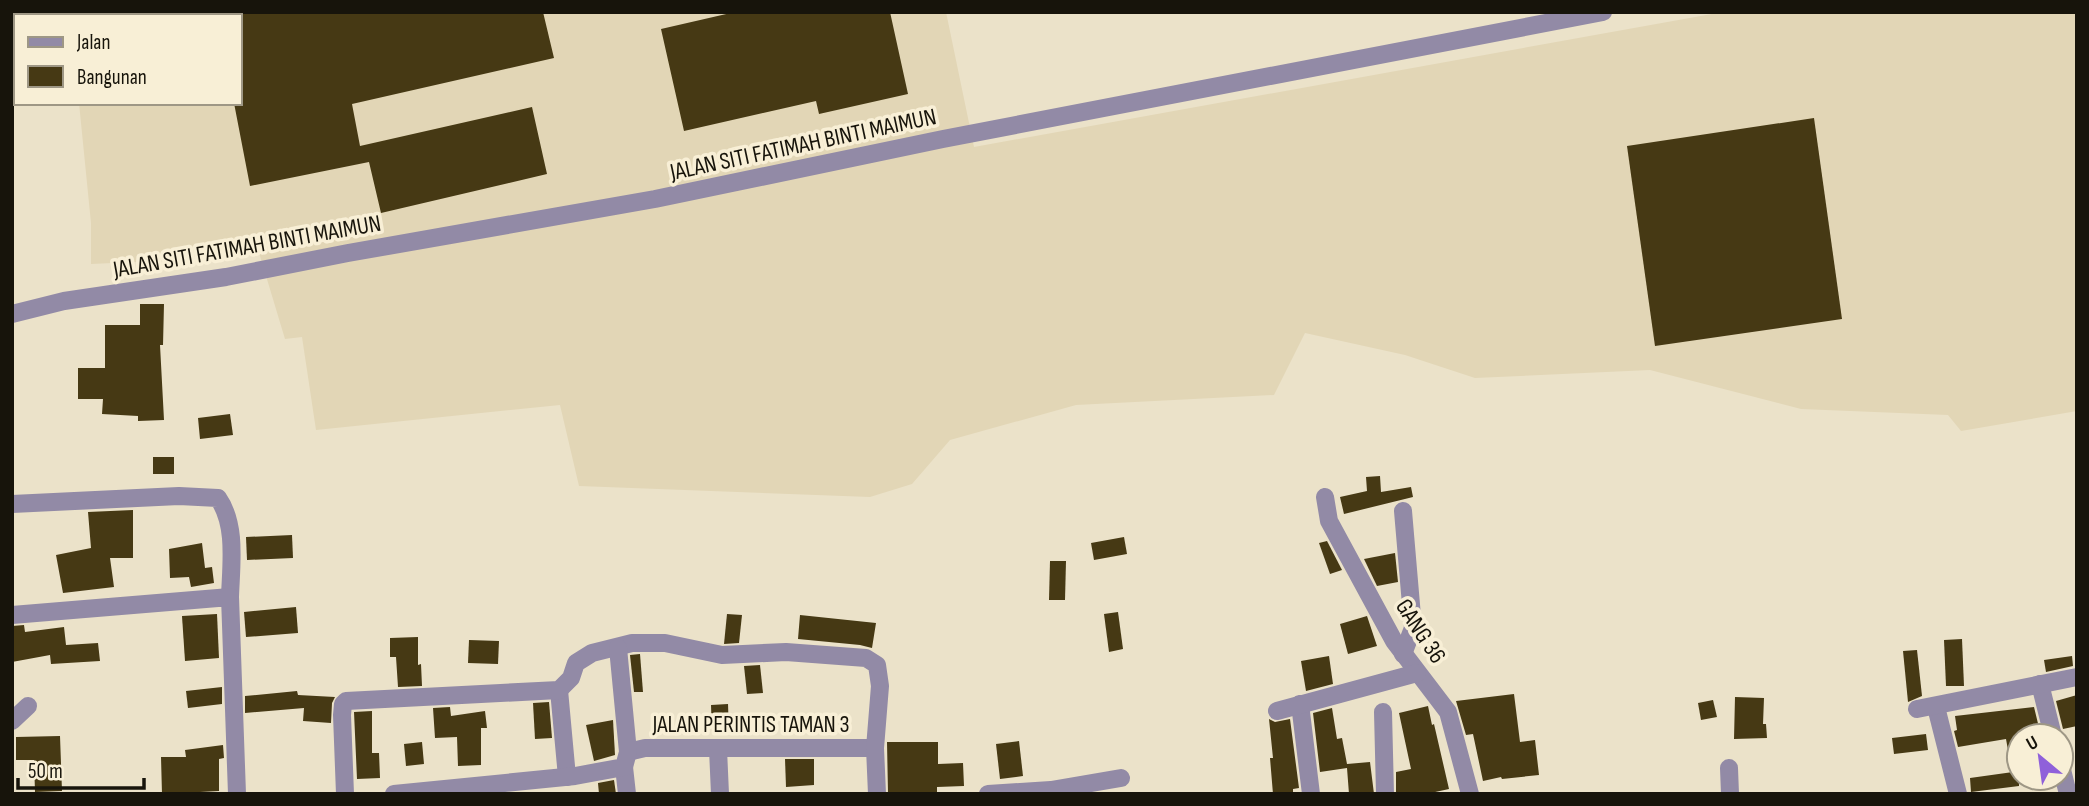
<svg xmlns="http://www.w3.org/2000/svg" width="2089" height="806" font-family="'Sofia Sans Condensed',sans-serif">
  <rect width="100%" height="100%" fill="#ebe2c9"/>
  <path fill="#e2d6b6" d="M79,12H946L974,147L1723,12H2077V411L1961,431L1948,415L1801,409L1650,370L1475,378L1405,355L1305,333L1274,395L1076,405L950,440L912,484L870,497L579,486L560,405L316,430L302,337L285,339L257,246L179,260L91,264V223L79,103H240V16H72Z"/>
  <g fill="#463914">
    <path d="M240,12H543L554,58L352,104L360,146L532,107L547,174L381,213L369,162L250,186L234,103H240Z"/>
    <path d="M735,12H890L908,94L819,114L816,101L684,131L661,29Z"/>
    <path d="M1814,118L1842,319L1655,346L1627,146Z"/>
    <path d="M140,304H164L163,345H160L164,420L138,421V416L102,414L103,399H78V368H105V325H140Z"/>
    <path d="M230,414L233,435L200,439L198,418Z"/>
    <rect x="153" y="457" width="21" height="17"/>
    <path d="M1380,476L1381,492L1411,487L1413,497L1344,514L1340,497L1367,491L1366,477Z"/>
    <path d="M133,510V558H110L114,587L63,593L56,555L91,548L88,512Z"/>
    <path d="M292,535L293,558L247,560L246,537Z"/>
    <path d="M1124,537L1127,554L1094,560L1091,543Z"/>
    <path d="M1327,541L1342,570L1330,574L1319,543Z"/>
    <path d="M202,543L205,568L212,567L214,583L191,587L189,577L170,578L169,549Z"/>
    <path d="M1395,553L1398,582L1377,586L1364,559Z"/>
    <path d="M1050,561H1066L1065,600H1049Z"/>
    <path d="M296,607L298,633L246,637L244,612Z"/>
    <path d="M1118,612L1123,649L1109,652L1104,614Z"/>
    <path d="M217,614L219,658L185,661L182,616Z"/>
    <path d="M727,614L742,615L739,643L724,644Z"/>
    <path d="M800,615L876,623L872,648L860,645L798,639Z"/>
    <path d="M1367,616L1377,646L1348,654L1340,624Z"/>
    <path d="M24,625L25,632L64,627L66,645L98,643L100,661L51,664L50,655L12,662V626Z"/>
    <path d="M418,637V665L421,664L422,686L398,687L396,657H390V638Z"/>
    <path d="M1962,639L1964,686H1946L1944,640Z"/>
    <path d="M469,640L499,641L498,664L468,663Z"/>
    <path d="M1917,650L1922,696L1908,702L1903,651Z"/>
    <path d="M640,654L643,692H634L630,655Z"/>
    <path d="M1329,656L1333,684L1306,691L1301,661Z"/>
    <path d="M2072,656L2073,666L2046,672L2044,660Z"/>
    <path d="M760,665L763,693L747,694L744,666Z"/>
    <path d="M222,687V704L188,708L186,691Z"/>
    <path d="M297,691L298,695L335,697L332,703L331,723L303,721L304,708L245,713V696Z"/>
    <path d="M1514,694L1520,742L1535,740L1539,775L1502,779L1501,777L1483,781L1473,734L1466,735L1456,701Z"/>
    <path d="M2077,695V726L2063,729L2056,701Z"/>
    <path d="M1735,697L1764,698L1763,724H1766L1767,738L1734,739Z"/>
    <path d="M1713,700L1717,717L1701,720L1698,703Z"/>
    <path d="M549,702L552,738L535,739L533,703Z"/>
    <path d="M728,704L729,733L712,734L711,705Z"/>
    <path d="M1428,706L1432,725L1434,724L1449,789L1426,794H1396V772L1411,769L1399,713Z"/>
    <path d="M450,707L451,716L485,711L487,728H481V765L458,766L457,737L435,738L433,708Z"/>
    <path d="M2034,707L2041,736H2019V786L1971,792L1970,778L2013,772H2012L2006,739L1958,747L1954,731L1957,730L1955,716Z"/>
    <path d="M1332,708L1337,739L1342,738L1347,764L1370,762L1374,794H1349L1347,768L1320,772L1313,713Z"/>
    <path d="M372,711V753H379L380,778L357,779L354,712Z"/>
    <path d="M1269,719L1275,722L1290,719L1299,788L1293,789V794H1273L1270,758H1273Z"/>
    <path d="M613,720L615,755L594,761L586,725Z"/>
    <path d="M1926,734L1928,750L1894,754L1892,738Z"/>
    <path d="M60,736L62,791L35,792L34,760H16V737Z"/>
    <path d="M1019,741L1023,776L1000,779L996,744Z"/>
    <path d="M422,742L424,764L406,766L404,744Z"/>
    <path d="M887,742H938V764L963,763L964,786L937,787V793H888Z"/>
    <path d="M223,745L224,758L219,759V791L162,794L161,757H186L185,750Z"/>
    <path d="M785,759H814V785L786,787Z"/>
    <path d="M614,780L616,794H599L598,783Z"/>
  </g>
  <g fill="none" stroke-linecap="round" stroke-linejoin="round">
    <g stroke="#928aa6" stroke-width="18">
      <path d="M1325,497L1329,521L1394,641L1448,712L1470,794"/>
      <path d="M12,504L179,496L218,498C237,525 231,565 230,597"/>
      <path d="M1403,511L1413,628L1403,654"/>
      <path d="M12,615L230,597L237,794"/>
      <path d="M2040,684L2053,736"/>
      <path d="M559,690L567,777"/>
      <path d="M1300,704L1311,794"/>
      <path d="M1936,707L1958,794"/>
      <path d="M1917,709L2077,677"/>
      <path d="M1277,711L1417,673"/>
      <path d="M1383,712L1385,794"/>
      <path d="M12,721L28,706"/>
      <path d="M718,749L720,794"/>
      <path d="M628,752L645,748H875"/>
      <path d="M2061,766L2068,794"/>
      <path d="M624,767L627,794"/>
      <path d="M1729,768L1730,794"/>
      <path d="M345,794L342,715L343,704L346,701L559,690L571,678L576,663L592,653L632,643H665L722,655L786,652L866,658L877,665L880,686L875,748L877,794"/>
      <path d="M394,794L575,776L624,767L628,752L618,648"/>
      <path d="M988,794L1051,790L1121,778"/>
    </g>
    <path stroke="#928aa6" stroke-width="18" d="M12,314L64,301L226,277L348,253L655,199L943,139L1603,12"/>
  </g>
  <g text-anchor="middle" stroke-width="7" stroke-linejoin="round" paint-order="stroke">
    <g font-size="24" fill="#17140b" stroke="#f8efd6">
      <text transform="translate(803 144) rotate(-12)" y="8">JALAN SITI FATIMAH BINTI MAIMUN</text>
      <text transform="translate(247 246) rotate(-10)" y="8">JALAN SITI FATIMAH BINTI MAIMUN</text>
      <text transform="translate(1421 631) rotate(57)" y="8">GANG 36</text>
      <text x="751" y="732">JALAN PERINTIS TAMAN 3</text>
    </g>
  </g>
  <rect width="2089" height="806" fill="none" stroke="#17140b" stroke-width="28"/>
  <rect x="14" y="14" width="228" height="91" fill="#f8efd6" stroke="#9e9785" stroke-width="2"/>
  <rect x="28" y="37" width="35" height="10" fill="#928aa6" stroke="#9e9785" stroke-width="2"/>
  <text x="77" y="49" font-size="21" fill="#17140b">Jalan</text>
  <rect x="28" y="66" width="35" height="21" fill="#463914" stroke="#9e9785" stroke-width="2"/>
  <text x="77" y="84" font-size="21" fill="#17140b">Bangunan</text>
  <g transform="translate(2040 757) rotate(331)"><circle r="33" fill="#f8efd6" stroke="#9e9785" stroke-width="2"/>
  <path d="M0-5L12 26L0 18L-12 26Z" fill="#8f60da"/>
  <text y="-10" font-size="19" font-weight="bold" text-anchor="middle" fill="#17140b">U</text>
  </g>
  <path d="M18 778v10h126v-10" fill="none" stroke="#17140b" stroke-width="3.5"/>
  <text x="28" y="778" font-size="21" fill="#17140b" stroke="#f8efd6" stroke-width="5" paint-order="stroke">50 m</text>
</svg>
